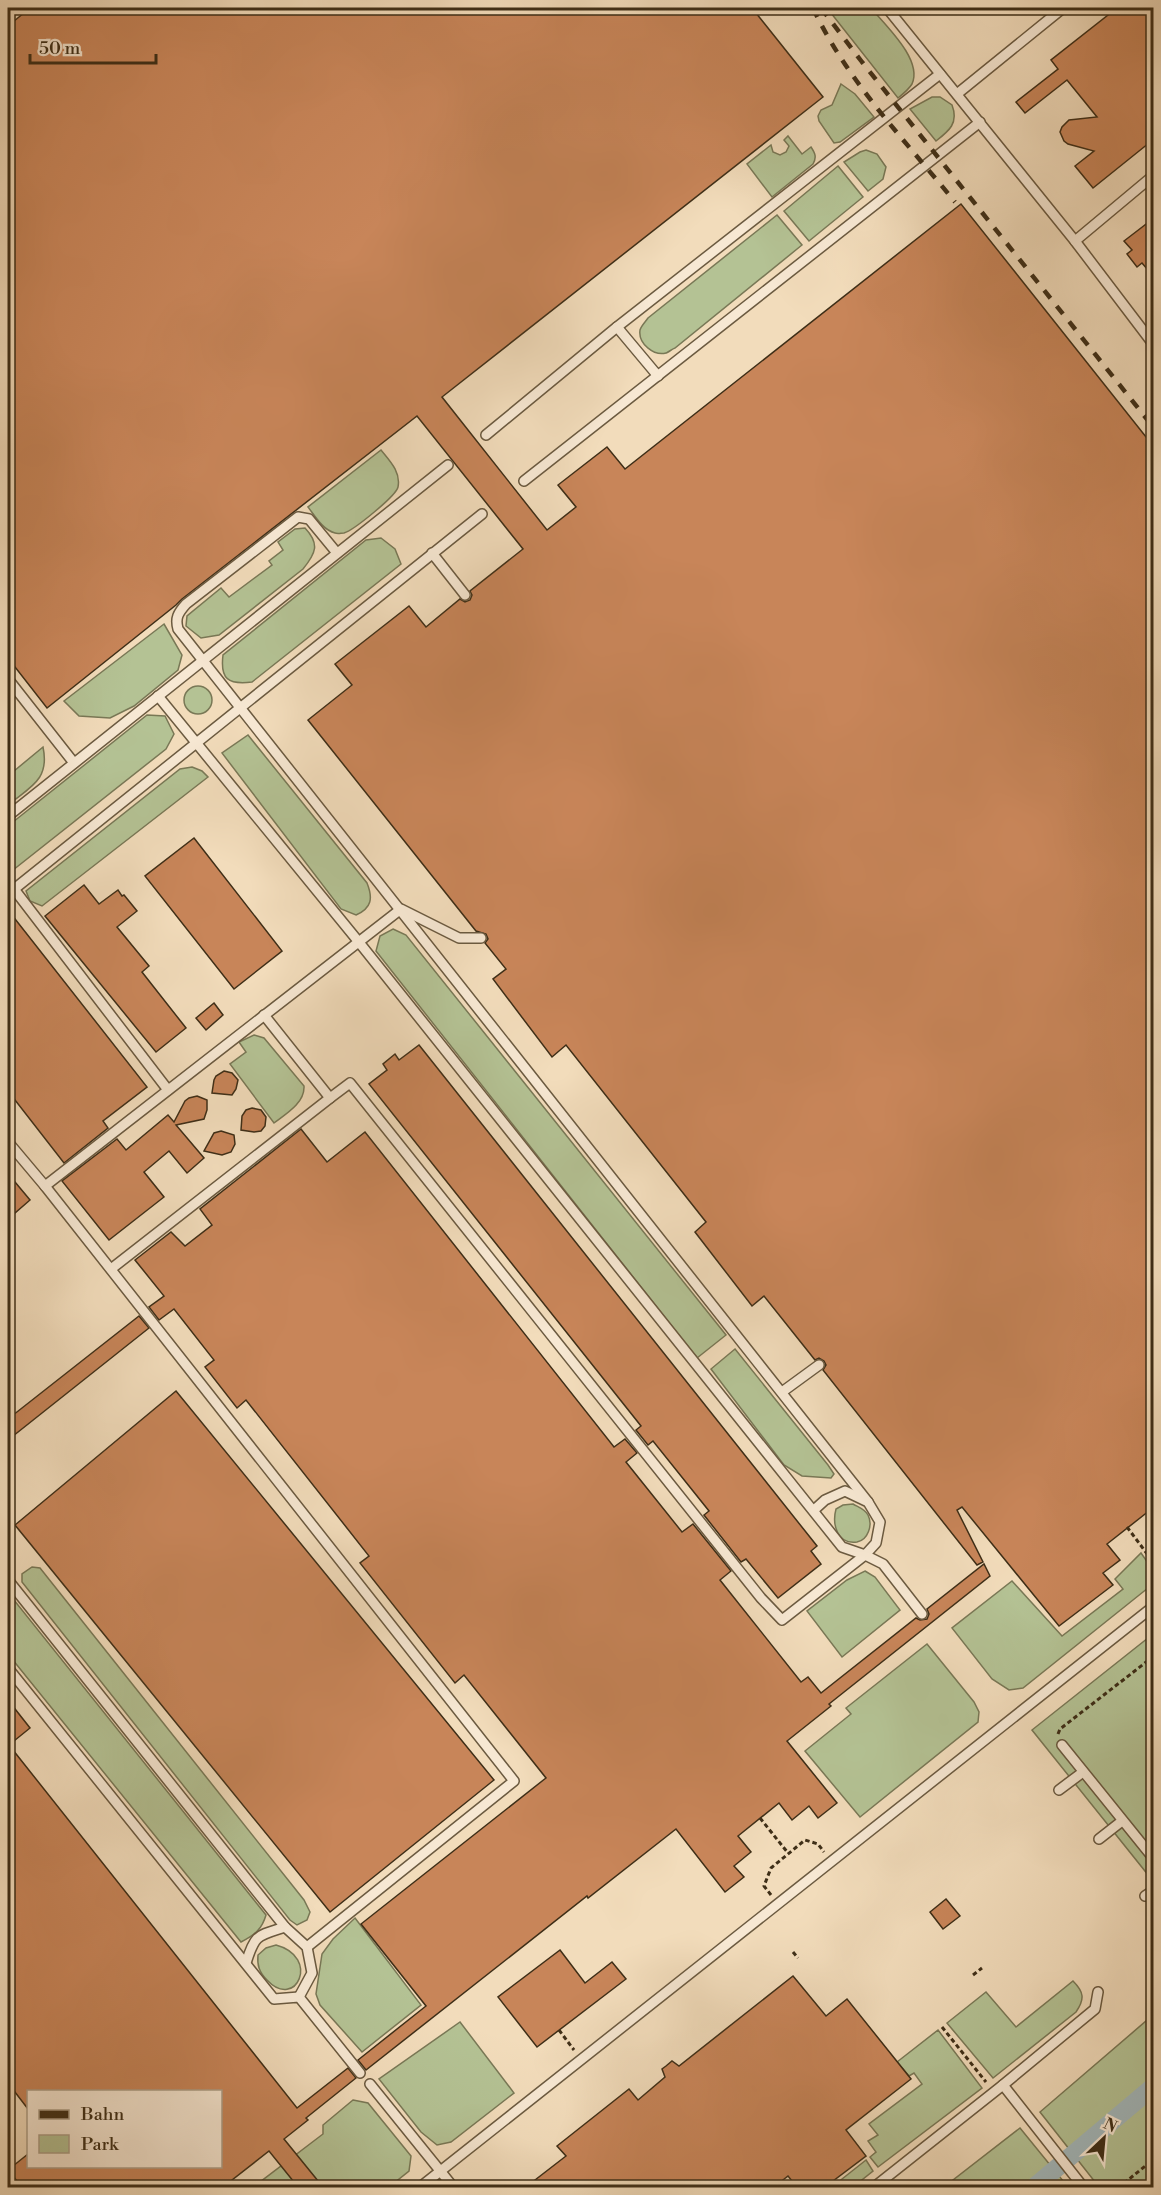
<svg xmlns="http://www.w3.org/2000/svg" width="1161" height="2195" font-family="'Libre Bodoni',serif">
  <rect width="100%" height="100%" fill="#f2dcbb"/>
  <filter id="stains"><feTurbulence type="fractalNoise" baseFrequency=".00333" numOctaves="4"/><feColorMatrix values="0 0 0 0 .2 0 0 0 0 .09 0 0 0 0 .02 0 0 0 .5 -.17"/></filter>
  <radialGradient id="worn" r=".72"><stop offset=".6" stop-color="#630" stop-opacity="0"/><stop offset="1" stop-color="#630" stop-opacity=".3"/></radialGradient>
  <g fill="#b4c294" stroke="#797856" stroke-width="1.5">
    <path d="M827,8H871C886,26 923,60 912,84C909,89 903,94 898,98Z"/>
    <path d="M841,84L855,94L874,117L840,142L834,143L819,121L818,116L821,110L832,105Z"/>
    <path d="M932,97H940L952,105C959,123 949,131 936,141L910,109Z"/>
    <path d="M788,136L802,154L811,147C815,153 817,157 813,164L772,197L747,164L771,145L773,152L780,155L786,152L789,146L784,140Z"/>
    <path d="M866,150L877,154L886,167L883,179L868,191L844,162L860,152Z"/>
    <path d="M838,166L863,197L809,241L784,211Z"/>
    <path d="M777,215L802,245L675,348C674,348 667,353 666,353C654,356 638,344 640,330C641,326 646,321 648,318Z"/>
    <path d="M381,450C390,461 401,472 398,487C396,496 354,530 344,533C341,533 338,534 335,533C323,530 315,516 308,507Z"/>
    <path d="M305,528C320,544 316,553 303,569L219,635L201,638L186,626L187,616L221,588L229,597L272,565L269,561L283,550L278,542L295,529Z"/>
    <path d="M381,538L395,549L401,564L252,682C228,685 220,679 223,655L366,540Z"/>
    <path d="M164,624L182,655L178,670L134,706L110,718L79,716L64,701Z"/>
    <circle cx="198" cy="700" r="14"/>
    <path d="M147,715L165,716L174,734L166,749L8,874V826Z"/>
    <path d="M248,735L367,883C373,898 372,908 356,915L341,909L222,753Z"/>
    <path d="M43,747C50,780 30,787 8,805V776Z"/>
    <path d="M192,767L202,771L208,777L42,906L30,901L26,891L180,769Z"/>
    <path d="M393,929L406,935L726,1335L697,1358L376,951L380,936Z"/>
    <path d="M254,1035L264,1038L304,1086C305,1103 286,1114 274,1123L230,1064L246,1052L239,1042Z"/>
    <path d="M735,1349L828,1465L834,1474L831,1478L802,1476L784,1465L711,1369Z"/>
    <path d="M853,1504C858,1507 865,1509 868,1515C873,1525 868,1540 857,1542C837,1545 832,1524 836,1509L843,1505Z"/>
    <path d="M1141,1553L1153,1570V1584L1023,1688L1009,1690L992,1679L952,1628L1012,1581L1062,1636L1123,1589L1115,1579Z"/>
    <path d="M32,1567L40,1568L44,1573L304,1900L310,1912L307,1920L297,1925L290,1920L22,1582V1574Z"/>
    <path d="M865,1571L875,1577L900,1610L842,1657L807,1611L847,1580Z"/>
    <path d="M8,1597L14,1600L266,1915C262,1929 255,1935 241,1942L8,1654Z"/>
    <path d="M1153,1634V1881L1032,1730Z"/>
    <path d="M927,1644L974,1702L979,1712L978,1722L860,1817L805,1751L851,1714L846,1708Z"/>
    <path d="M355,1918L421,2005L362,2052L320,2005L316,1994L322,1954L333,1939Z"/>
    <path d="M276,1945C321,1957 296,2011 267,1980C259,1972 257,1965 258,1955L266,1948Z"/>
    <path d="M1073,1981C1084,1992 1085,1999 1076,2012L993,2078L947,2023L986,1992L1016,2027Z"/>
    <path d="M1153,2015V2187H1099L1040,2112Z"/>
    <path d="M460,2022L514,2093L451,2142L437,2145L421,2132L379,2079Z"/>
    <path d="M938,2030L982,2088L878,2167L870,2157L876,2152L868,2141L878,2135L869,2124L922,2084L914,2073L909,2076L897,2062Z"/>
    <path d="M353,2100L368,2103L411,2156L409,2171L389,2187L252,2188L323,2134V2125Z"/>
    <path d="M1020,2128L1068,2187H944Z"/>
    <path d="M866,2160L873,2171L853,2187H832Z"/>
  </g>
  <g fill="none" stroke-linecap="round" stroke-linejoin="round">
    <path stroke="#a2b8bc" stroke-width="18" d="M1033,2188L1154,2086"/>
  </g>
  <g fill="#c88559" stroke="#3e2e17" stroke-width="1.5">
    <path d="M30,8H752L823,97L442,397L547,530L576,507L558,485L607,447L625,469L961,204L1154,447V1507L1107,1544L1120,1560L1103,1573L1113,1585L1059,1626L962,1507L957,1510L983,1562L977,1565L823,1370L826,1365L824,1361L819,1358L815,1360L764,1296L752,1306L695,1232L706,1222L566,1045L552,1057L493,979L506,969L485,943L488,939L486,934L476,931L308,720L352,685L335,664L409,606L426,627L460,599L465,602L470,600L472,595L470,591L523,549L417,416L182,599L176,605L47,708L8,658V26Z"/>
    <path d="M1117,8H1154V139L1093,188L1075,166L1094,151L1068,144L1064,141L1060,132L1062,127L1069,120L1097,117L1067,80L1025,113L1016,102L1058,69L1051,60Z"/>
    <path d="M1154,218V277L1142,263L1137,267L1127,254L1132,250L1124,241Z"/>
    <path d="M194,838L282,951L234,989L145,876Z"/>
    <path d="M84,885L99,904L118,890L122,896L124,895L137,911L117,927L149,966L142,972L186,1028L156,1052L45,916Z"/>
    <path d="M8,910L147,1087L103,1121L108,1128L64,1163L8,1091Z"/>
    <path d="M214,1003L223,1015L206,1030L196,1018Z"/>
    <path d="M419,1045L817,1546L811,1551L821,1564L778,1598L746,1559L741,1562L704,1515L709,1511L653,1441L648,1445L636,1430L641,1426L369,1084L387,1070L383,1064L395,1054L399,1060Z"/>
    <path d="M224,1071L232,1073L238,1080L236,1089L232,1095L212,1093L214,1080L216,1076Z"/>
    <path d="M197,1096L207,1100V1110L204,1119L176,1125L204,1158L187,1173L169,1151L144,1172L164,1197L109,1240L62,1181L117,1139L126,1150L168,1115L174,1122L185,1101L189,1098Z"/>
    <path d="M252,1108L261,1110L266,1117L265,1126L261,1131L254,1132L241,1130L242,1116L246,1110Z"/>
    <path d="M301,1129L327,1162L365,1132L614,1447L625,1439L637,1453L626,1462L682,1532L693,1524L731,1571L720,1580L801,1682L808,1677L821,1693L916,1618L920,1620L927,1619L929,1614L927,1609L984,1564L990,1576L829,1704L831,1706L787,1741L837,1803L818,1818L809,1806L792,1820L779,1803L738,1836L751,1852L734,1866L744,1877L725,1892L676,1829L588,1898L587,1896L366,2070L358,2060L426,2006L361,1924L546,1778L464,1675L455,1683L360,1563L369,1556L246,1400L237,1408L205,1367L214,1360L174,1309L159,1320L149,1307L164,1296L135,1260L171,1232L185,1246L212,1225L200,1209Z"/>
    <path d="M221,1131L234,1135L235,1144L231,1152L222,1155L204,1151L214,1133Z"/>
    <path d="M15,1182L30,1200L8,1219V1188Z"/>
    <path d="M139,1316L149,1328L8,1440V1419Z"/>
    <path d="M176,1391L494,1780L330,1912L15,1525Z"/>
    <path d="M8,1700L30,1728L9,1745L297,2108L348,2068L356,2078L306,2118L308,2120L284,2139L323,2187H298L269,2151L223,2187H22L8,2170L28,2154V2166H220V2091H28V2109L8,2083Z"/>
    <path d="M946,1899L960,1916L943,1929L930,1912Z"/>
    <path d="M560,1950L585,1983L612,1962L626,1979L537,2047L498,1997Z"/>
    <path d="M793,1976L826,2016L847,1999L911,2079L846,2130L866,2156L825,2187H797L788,2176L774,2187H526L566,2156L557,2146L629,2089L638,2100L665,2077L662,2069L666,2066L672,2061L679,2066Z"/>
  </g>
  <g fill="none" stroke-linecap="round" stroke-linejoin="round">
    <g stroke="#6b5a40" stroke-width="12">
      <g id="lane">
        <path d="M887,8L1075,241L1154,345"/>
        <path d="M957,94L1063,8"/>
        <path d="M1075,241L1154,175"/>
        <path d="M617,327L658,376"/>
        <path d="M486,435L617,327L940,74"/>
        <path d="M524,481L980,122"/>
        <path d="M337,553L309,519L298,517L186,604C178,613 175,618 178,629L868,1502"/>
        <path d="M432,553L465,595"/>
        <path d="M8,679L74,763"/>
        <path d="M158,696L358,941L842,1547L865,1555L883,1564L922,1614"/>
        <path d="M8,816L448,465"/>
        <path d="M14,889L168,1090"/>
        <path d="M8,894L482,514"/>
        <path d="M264,1015L330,1098L350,1083L761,1598L782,1620L865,1555L876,1543L880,1522L868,1502L845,1491L825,1500L814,1510"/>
        <path d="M8,1142L45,1186L401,909L459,938H481"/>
        <path d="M45,1186L514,1781L307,1947"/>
        <path d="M111,1269L330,1098"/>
        <path d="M782,1392L819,1365"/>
        <path d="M8,1580L285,1927L307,1947L312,1973L299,1997"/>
        <path d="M8,1668L274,1999L299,1997L360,2073"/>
        <path d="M1062,1745L1154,1859"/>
        <path d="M1059,1790L1083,1772"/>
        <path d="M1099,1839L1122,1821"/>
        <path d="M1145,1896L1154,1890"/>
        <path d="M246,1963C255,1934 257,1936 285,1927"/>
        <path d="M370,2084L454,2188"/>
        <path d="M419,2188L1154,1606"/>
        <path d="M873,2188L1003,2085"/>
        <path d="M1084,2188L1003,2085L1095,2009L1098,1992"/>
      </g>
    </g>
    <g stroke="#3e2e17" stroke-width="3" stroke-dasharray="4.5 3" stroke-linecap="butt">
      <path d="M1127,1527L1154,1563"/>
      <path d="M1058,1734L1060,1729L1154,1656"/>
      <path d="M760,1818L788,1853"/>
      <path d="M771,1895L764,1886L771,1868L805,1840L818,1844L824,1852"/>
      <path d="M793,1952L798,1958"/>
      <path d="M973,1975L982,1968"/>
      <path d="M942,2027L986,2082"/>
      <path d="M559,2030L574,2050"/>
      <path d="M1118,2188L1154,2159"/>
    </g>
    <use href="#lane" stroke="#f7e8d3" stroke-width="9"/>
    <g stroke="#3e2e17" stroke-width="4.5" stroke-dasharray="10 10" stroke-linecap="butt">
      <path d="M813,8C847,81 904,139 955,202"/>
      <path d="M821,8L862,62L1154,428"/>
    </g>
  </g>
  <rect width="1161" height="2195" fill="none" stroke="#f2dcbb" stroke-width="30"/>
  <rect x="9" y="9" width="1143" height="2177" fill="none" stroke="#3e2e17" stroke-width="3"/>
  <rect x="15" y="15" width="1131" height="2165" fill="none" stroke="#3e2e17" stroke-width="1.5"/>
  <rect x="27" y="2090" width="195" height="78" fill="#f7e8d3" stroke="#ad9e88" stroke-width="1.5"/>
  <rect x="39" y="2110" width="30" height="9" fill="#3e2e17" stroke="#ad9e88" stroke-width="1.5"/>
  <text x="81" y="2120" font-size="18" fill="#3e2e17">Bahn</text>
  <rect x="39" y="2135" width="30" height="18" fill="#b4c294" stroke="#ad9e88" stroke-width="1.5"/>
  <text x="81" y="2150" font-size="18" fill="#3e2e17">Park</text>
  <g transform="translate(1104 2138) rotate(26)" stroke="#f7e8d3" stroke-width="4.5" paint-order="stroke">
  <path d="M0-4.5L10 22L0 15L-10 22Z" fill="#3e2e17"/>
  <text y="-9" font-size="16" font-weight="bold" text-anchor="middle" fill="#3e2e17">N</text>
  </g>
  <path d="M30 54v9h126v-9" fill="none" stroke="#3e2e17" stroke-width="3"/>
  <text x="39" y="54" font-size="18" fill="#3e2e17" stroke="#f7e8d3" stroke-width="4.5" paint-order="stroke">50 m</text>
  <rect width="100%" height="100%" filter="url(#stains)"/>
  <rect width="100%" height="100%" fill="url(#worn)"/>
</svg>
